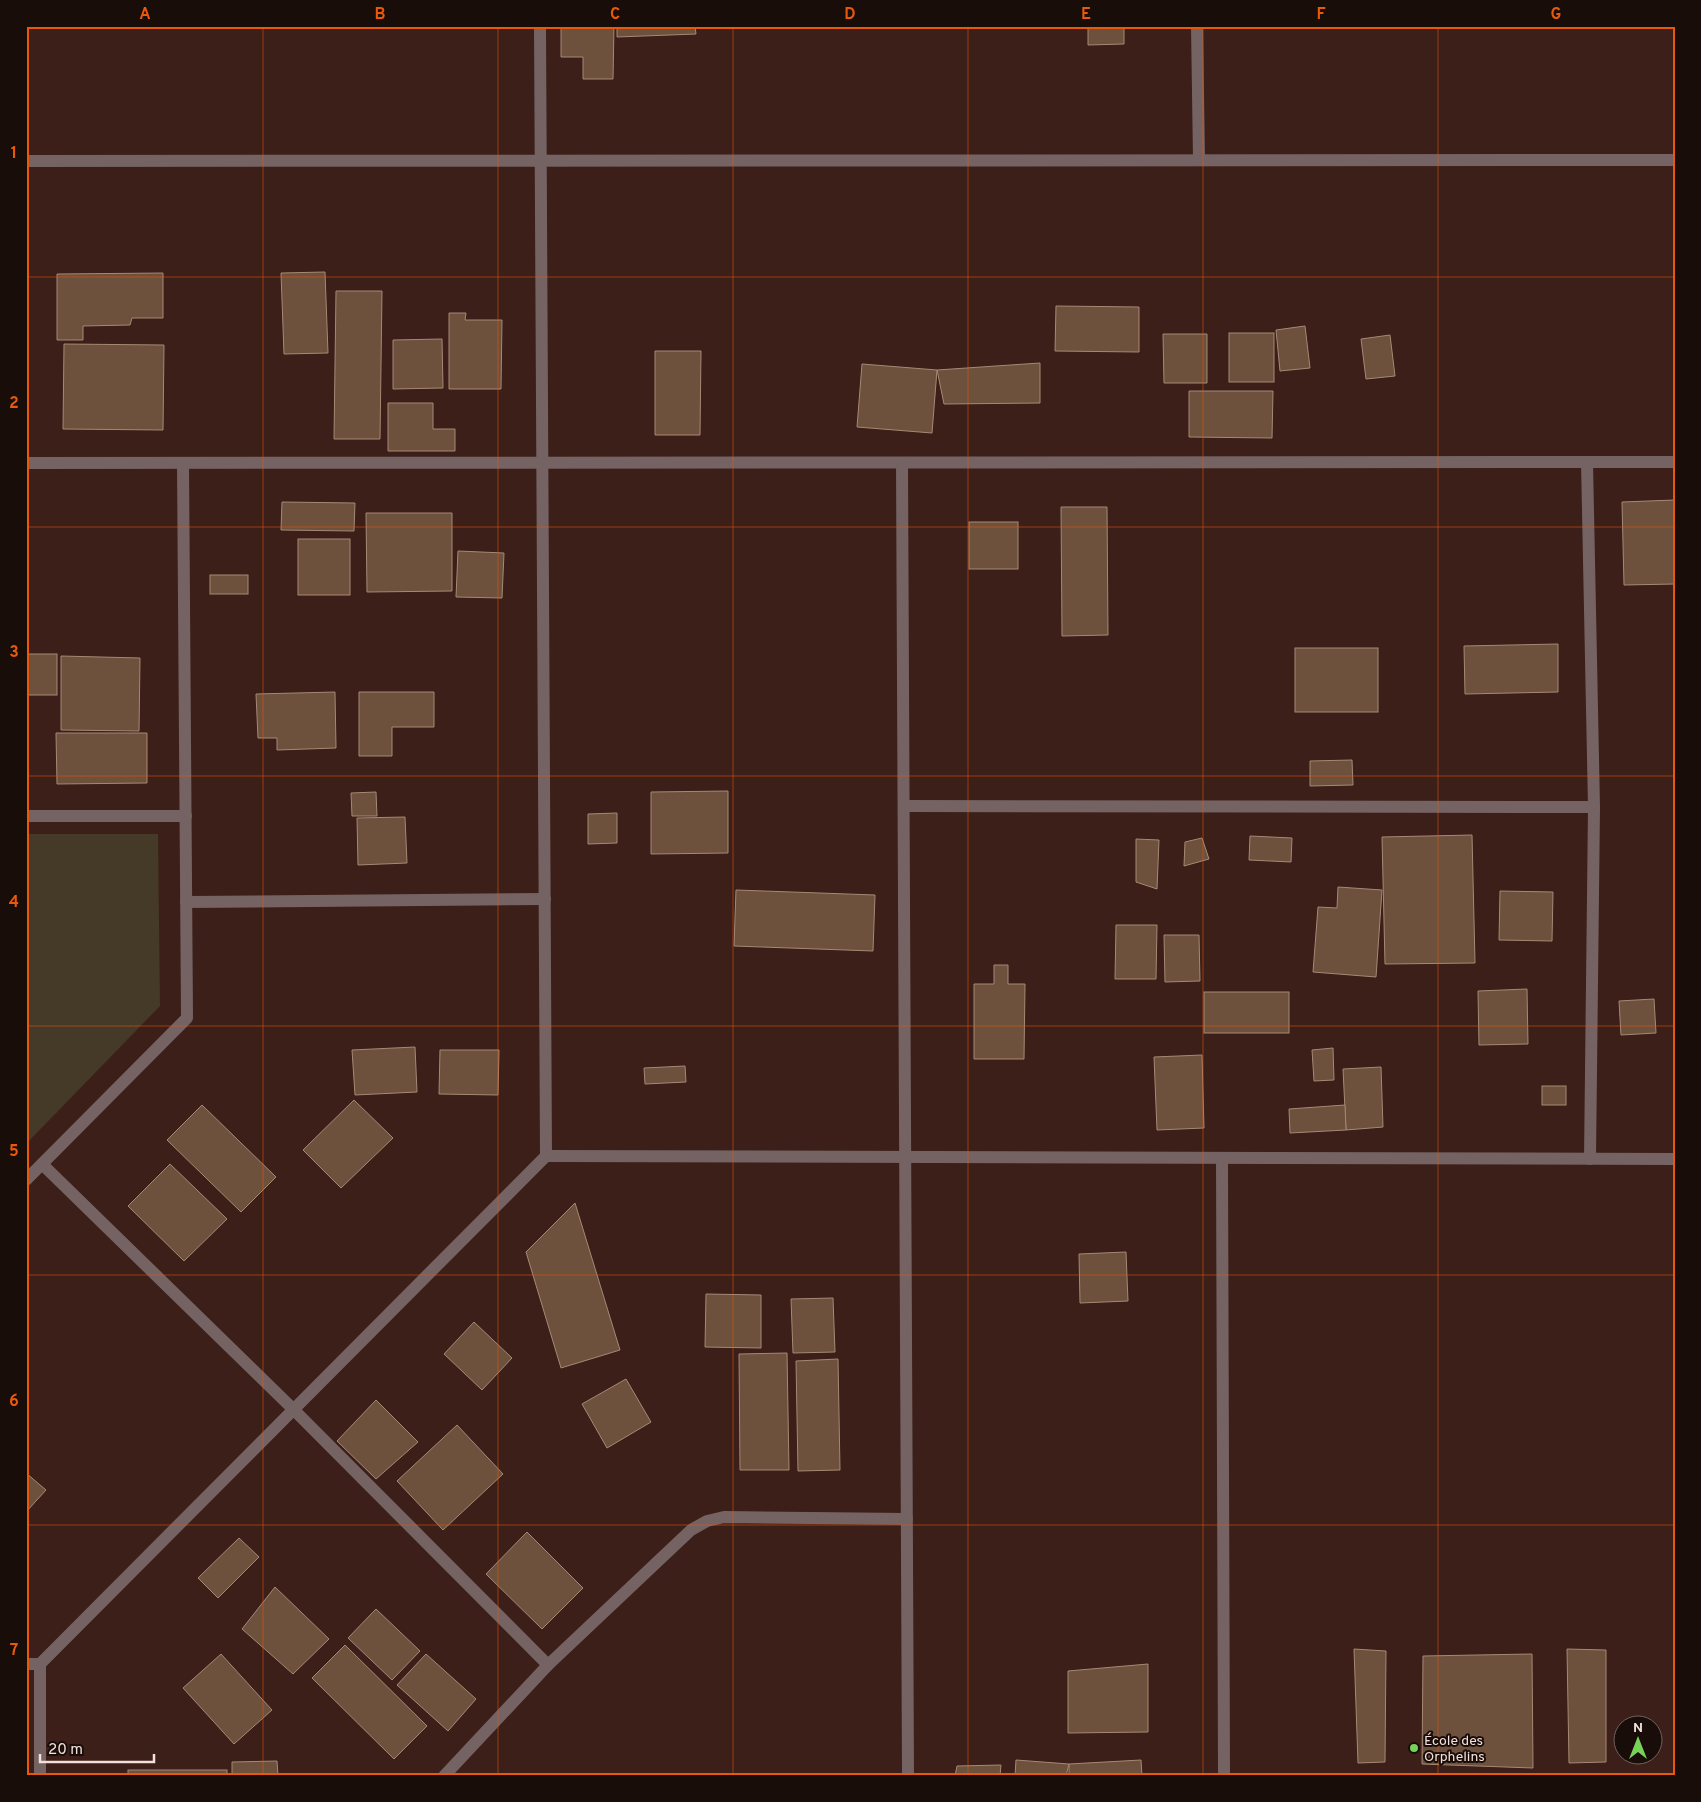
<svg xmlns="http://www.w3.org/2000/svg" width="1701" height="1802" font-family="Overpass,sans-serif">
  <rect width="100%" height="100%" fill="#3b1f18"/>
  <path fill="#453928" d="M26,834H158L160,1006L26,1144Z"/>
  <g fill="#6e513d" stroke="#a68975">
    <path d="M561,26H614L613,79H583V57H561Z"/>
    <path d="M617,26H695L696,34L617,37Z"/>
    <path d="M1088,26H1124V44L1088,45Z"/>
    <path d="M325,272L328,353L284,354L281,273Z"/>
    <path d="M163,273V318H132L130,325L83,326V340H57V274Z"/>
    <path d="M336,291H382L380,439H334Z"/>
    <path d="M1056,306L1139,307V352L1055,351Z"/>
    <path d="M449,313H466L465,320H502L501,389H449Z"/>
    <path d="M1305,326L1310,368L1280,371L1276,330Z"/>
    <rect x="1229" y="333" width="45" height="49"/>
    <path d="M1163,334H1207V383H1164Z"/>
    <path d="M1390,335L1395,376L1366,379L1361,339Z"/>
    <path d="M442,339L443,388L393,389V340Z"/>
    <path d="M64,344L164,345L163,430L63,429Z"/>
    <path d="M655,351H701L700,435H655Z"/>
    <path d="M1040,363V403L944,404L937,370Z"/>
    <path d="M862,364L937,370L932,433L857,427Z"/>
    <path d="M1189,391H1273L1272,438L1189,437Z"/>
    <path d="M388,403H433V429H455V451H388Z"/>
    <path d="M1675,500V584L1624,585L1622,502Z"/>
    <path d="M282,502L355,503L354,531L281,530Z"/>
    <path d="M1061,507H1107L1108,635L1062,636Z"/>
    <path d="M366,513H452V591L367,592Z"/>
    <rect x="969" y="522" width="49" height="47"/>
    <rect x="298" y="539" width="52" height="56"/>
    <path d="M458,551L504,553L502,598L456,597Z"/>
    <rect x="210" y="575" width="38" height="19"/>
    <path d="M1558,644V692L1465,694L1464,646Z"/>
    <rect x="1295" y="648" width="83" height="64"/>
    <rect x="26" y="654" width="31" height="41"/>
    <path d="M61,656L140,658L139,731L61,730Z"/>
    <path d="M335,692L336,748L277,750V738H258L256,694Z"/>
    <path d="M359,692H434V727H392V756H359Z"/>
    <path d="M56,733H147V783L57,784Z"/>
    <path d="M1352,760L1353,785L1310,786V761Z"/>
    <path d="M728,791V853L651,854V792Z"/>
    <path d="M376,792L377,816H352L351,793Z"/>
    <path d="M617,813V843L588,844V814Z"/>
    <path d="M405,817L407,863L358,865L357,818Z"/>
    <path d="M1472,835L1475,963L1385,964L1382,837Z"/>
    <path d="M1250,836L1292,838L1291,862L1249,860Z"/>
    <path d="M1202,838L1209,859L1184,866L1185,842Z"/>
    <path d="M1136,839L1159,840L1157,889L1136,882Z"/>
    <path d="M1338,887L1382,890L1376,977L1313,972L1318,907L1337,908Z"/>
    <path d="M736,890L875,895L873,951L734,946Z"/>
    <path d="M1500,891L1553,892L1552,941L1499,940Z"/>
    <path d="M1116,925H1157L1156,979H1115Z"/>
    <path d="M1164,935H1199L1200,981L1165,982Z"/>
    <path d="M994,965H1008V984H1025L1024,1059H974V984H994Z"/>
    <path d="M1527,989L1528,1044L1479,1045L1478,991Z"/>
    <rect x="1204" y="992" width="85" height="41"/>
    <path d="M1654,999L1656,1033L1621,1035L1619,1001Z"/>
    <path d="M415,1047L417,1092L355,1095L352,1050Z"/>
    <path d="M1333,1048L1334,1080L1314,1081L1312,1050Z"/>
    <path d="M440,1050H499L498,1095L439,1094Z"/>
    <path d="M1202,1055L1204,1128L1157,1130L1154,1057Z"/>
    <path d="M685,1066L686,1082L645,1084L644,1068Z"/>
    <path d="M1381,1067L1383,1127L1346,1130L1343,1069Z"/>
    <rect x="1542" y="1086" width="24" height="19"/>
    <path d="M354,1100L393,1138L341,1188L303,1150Z"/>
    <path d="M202,1105L276,1177L241,1212L167,1140Z"/>
    <path d="M1345,1105L1346,1130L1290,1133L1289,1109Z"/>
    <path d="M170,1164L227,1219L184,1261L128,1206Z"/>
    <path d="M575,1203L620,1350L561,1368L526,1252Z"/>
    <path d="M1126,1252L1128,1301L1080,1303L1079,1254Z"/>
    <path d="M706,1294L761,1295V1348L705,1347Z"/>
    <path d="M833,1298L835,1352L793,1353L791,1299Z"/>
    <path d="M474,1322L512,1358L482,1390L444,1354Z"/>
    <path d="M787,1353L789,1470H740L739,1354Z"/>
    <path d="M838,1359L840,1470L798,1471L796,1361Z"/>
    <path d="M626,1379L651,1422L607,1448L582,1404Z"/>
    <path d="M376,1400L418,1442L376,1479L337,1441Z"/>
    <path d="M457,1425L503,1474L443,1530L397,1481Z"/>
    <path d="M26,1473L46,1490L26,1512Z"/>
    <path d="M527,1532L583,1588L542,1629L486,1574Z"/>
    <path d="M239,1538L259,1557L218,1598L198,1578Z"/>
    <path d="M275,1587L329,1639L293,1674L242,1629Z"/>
    <path d="M376,1609L420,1651L392,1680L348,1638Z"/>
    <path d="M345,1645L427,1726L394,1759L312,1678Z"/>
    <path d="M1354,1649L1386,1651L1385,1762L1358,1763Z"/>
    <path d="M1567,1649L1606,1650V1762L1569,1763Z"/>
    <path d="M221,1654L272,1710L234,1744L183,1688Z"/>
    <path d="M426,1654L476,1699L448,1731L397,1685Z"/>
    <path d="M1532,1654L1533,1768L1422,1764L1423,1656Z"/>
    <path d="M1148,1664V1732L1068,1733V1671Z"/>
    <path d="M1016,1760L1069,1764L1066,1776H1015Z"/>
    <path d="M1141,1760L1142,1776H1069V1764Z"/>
    <path d="M277,1761L278,1776H232V1762Z"/>
    <path d="M1001,1765L1000,1776H955L957,1766Z"/>
    <rect x="128" y="1770" width="99" height="6"/>
  </g>
  <g fill="none" stroke-linecap="round" stroke-linejoin="round">
    <g stroke="#756364" stroke-width="12">
      <path d="M1197,26L1199,160"/>
      <path d="M1587,462L1594,807L1590,1159"/>
      <path d="M26,463L1675,462"/>
      <path d="M902,463L908,1776"/>
      <path d="M904,806L1594,807"/>
      <path d="M26,816H186"/>
      <path d="M186,902L545,899"/>
      <path d="M546,1156L1675,1159"/>
      <path d="M1222,1158L1224,1776"/>
      <path d="M42,1164L294,1410L548,1665"/>
      <path d="M26,1180L187,1018L183,463"/>
      <path d="M26,1664H40"/>
      <path d="M40,1776V1664L546,1156L540,26"/>
      <path d="M444,1776L548,1665L691,1530L707,1521L724,1517L907,1519"/>
    </g>
    <path stroke="#756364" stroke-width="12" d="M26,161L1675,160"/>
  </g>
  <path fill="none" stroke="#e8590c" stroke-width="1" stroke-opacity="0.55" d="M263,26V1776M498,26V1776M733,26V1776M968,26V1776M1203,26V1776M1438,26V1776M26,277H1675M26,527H1675M26,776H1675M26,1026H1675M26,1275H1675M26,1525H1675"/>
  <circle fill="#78d158" stroke="#190d0a" stroke-width="2" cx="1414" cy="1748" r="5"/>
  <g text-anchor="middle" stroke-width="4" stroke-linejoin="round" paint-order="stroke">
    <g font-size="14" fill="#f4e0db" stroke="#190d0a" text-anchor="start">
      <text x="1424" y="1745">École des<tspan x="1424" dy="16">Orphelins</tspan></text>
    </g>
  </g>
  <rect width="1701" height="1802" fill="none" stroke="#190d0a" stroke-width="55"/>
  <g transform="translate(1638 1740)"><circle r="24" fill="#190d0a" stroke="#71615e"/>
  <path d="M0-4L9 19L0 12L-9 19Z" fill="#78d158"/>
  <text y="-8" font-size="14" font-weight="bold" text-anchor="middle" fill="#f4e0db">N</text>
  </g>
  <path d="M40 1754v8h114v-8" fill="none" stroke="#f4e0db" stroke-width="2.5"/>
  <text x="48" y="1754" font-size="15" fill="#f4e0db" stroke="#190d0a" stroke-width="4" paint-order="stroke">20 m</text>
  <rect x="28" y="28" width="1646" height="1746" fill="none" stroke="#e8590c" stroke-width="2"/>
  <g font-size="16" text-anchor="middle" font-weight="bold" fill="#e8590c">
    <text x="145" y="19">A</text>
    <text x="380" y="19">B</text>
    <text x="615" y="19">C</text>
    <text x="850" y="19">D</text>
    <text x="1086" y="19">E</text>
    <text x="1321" y="19">F</text>
    <text x="1556" y="19">G</text>
    <text x="14" y="158">1</text>
    <text x="14" y="408">2</text>
    <text x="14" y="657">3</text>
    <text x="14" y="907">4</text>
    <text x="14" y="1156">5</text>
    <text x="14" y="1406">6</text>
    <text x="14" y="1655">7</text>
  </g>
</svg>
